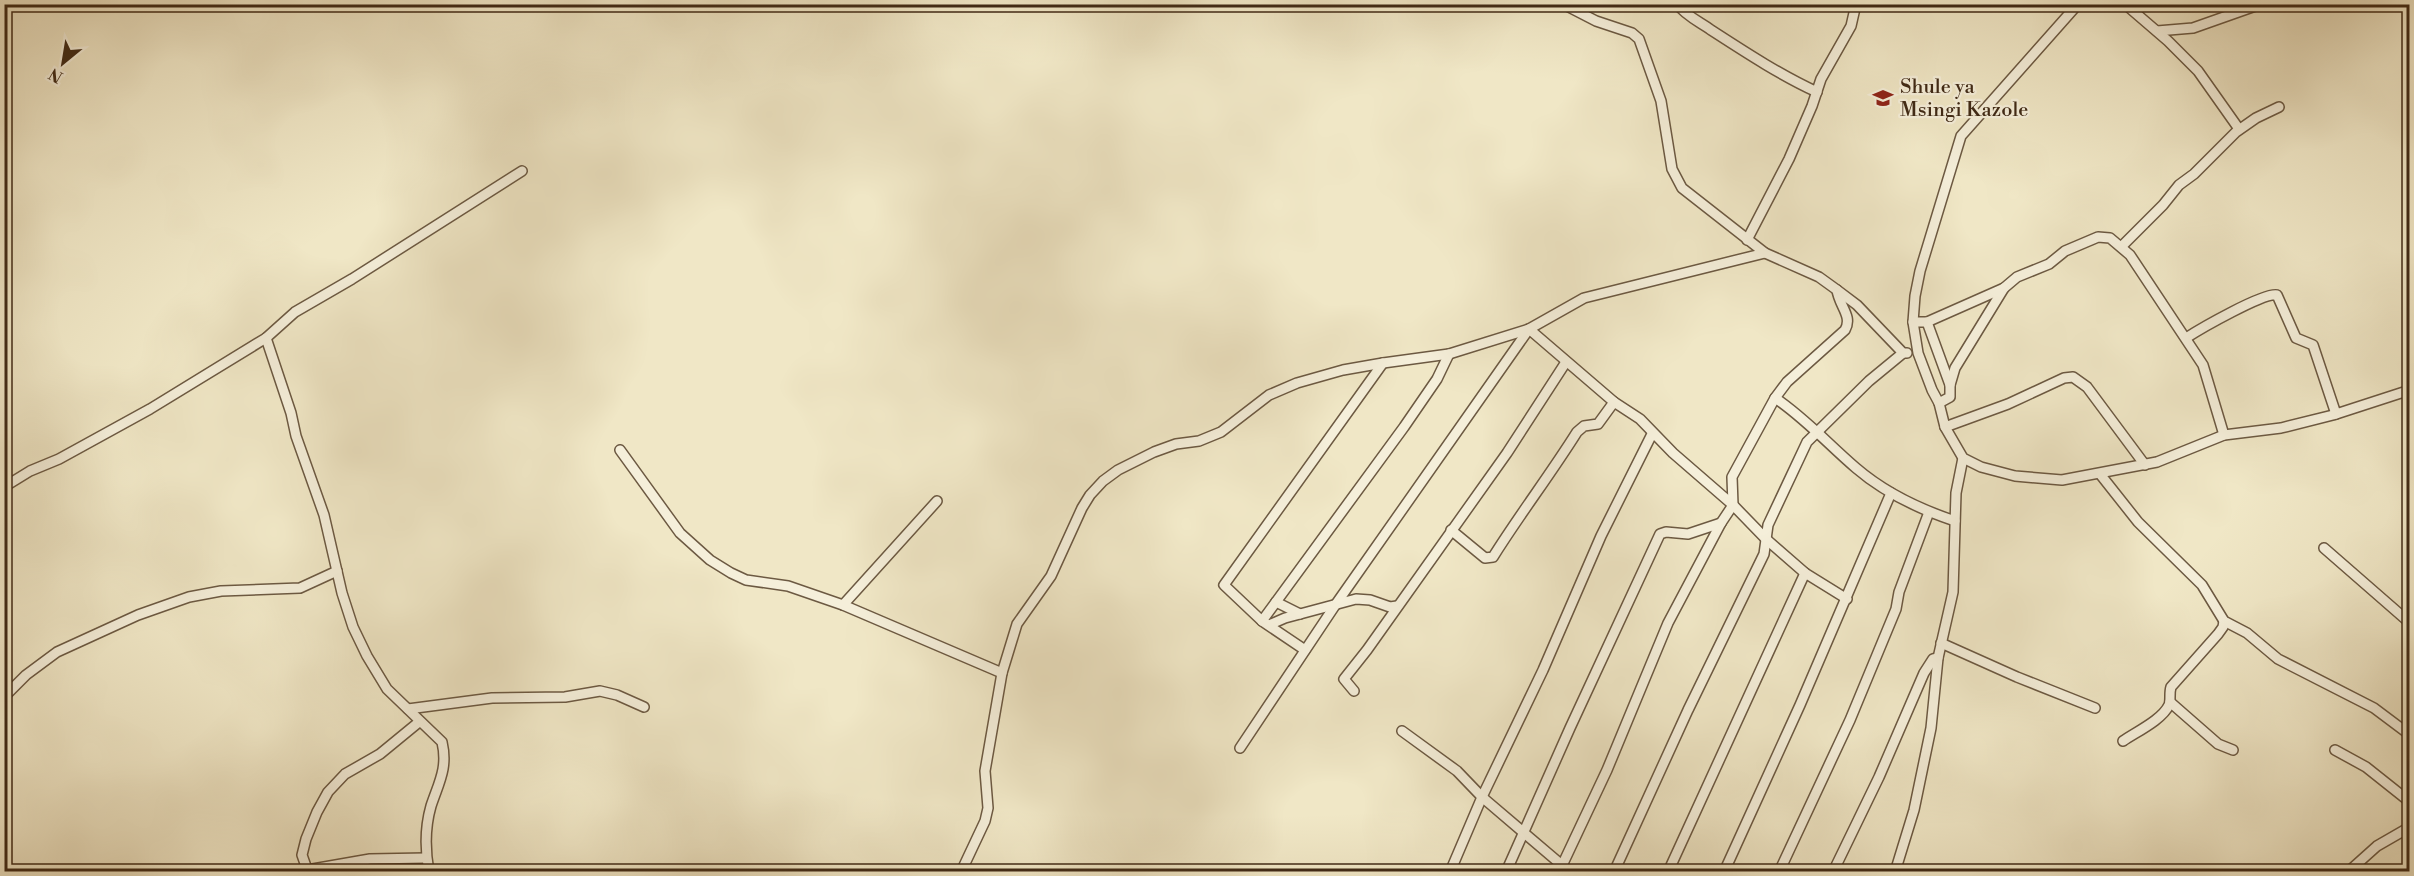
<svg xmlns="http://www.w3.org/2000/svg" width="2414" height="876" font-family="'Libre Bodoni',serif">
  <rect width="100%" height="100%" fill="#f0e7c6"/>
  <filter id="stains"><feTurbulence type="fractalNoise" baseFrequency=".00333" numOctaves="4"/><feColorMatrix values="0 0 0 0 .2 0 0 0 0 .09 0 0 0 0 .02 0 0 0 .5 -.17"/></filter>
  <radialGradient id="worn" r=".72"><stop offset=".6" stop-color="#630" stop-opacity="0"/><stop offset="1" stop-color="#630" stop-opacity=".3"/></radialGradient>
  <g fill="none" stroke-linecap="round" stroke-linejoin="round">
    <g stroke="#6c5942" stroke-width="12">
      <g id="minor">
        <path d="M1563,4L1596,21L1632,33L1639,39L1661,101L1672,169L1682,188L1765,253L1819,277L1837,290L1857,305L1903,353H1907"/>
        <path d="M1677,4C1686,16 1700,22 1711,30C1745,52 1780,75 1817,92"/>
        <path d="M2078,4L1961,136L1920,271L1915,296L1913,322L1918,353L1932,390L1939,403L1945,427L1963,458L1981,467L2015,476L2062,480L2157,462L2224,435L2281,428L2333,415L2410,390"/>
        <path d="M2125,4L2168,41L2198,71L2239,129"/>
        <path d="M2157,31L2193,28L2261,4"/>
        <path d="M1747,240L1789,159L1812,106L1821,79L1851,26L1856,4"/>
        <path d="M2122,246L2163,205L2179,185L2194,174L2236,132L2256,118L2279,107"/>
        <path d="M1913,322H1927L2004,288L2017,277L2049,264L2065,251L2098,237L2110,238L2130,255L2203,365L2224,435"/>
        <path d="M1927,322L1950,385V397L1939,403"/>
        <path d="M266,338L291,413L296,436L324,515L342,593L353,627L367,656L387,689L442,742C448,768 439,782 431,806C425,827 425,850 429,872"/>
        <path d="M2186,338C2200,329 2264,292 2277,295L2296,338L2313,345L2336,414"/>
        <path d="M1950,385L1955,368L2004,288"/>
        <path d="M1775,398C1805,418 1829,445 1856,468C1885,493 1919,509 1955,521"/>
        <path d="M1945,427L2008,404L2064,378L2073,377L2087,387L2145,465"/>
        <path d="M620,450L680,533L710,560L731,573L746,580L788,586L843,605L1002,673"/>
        <path d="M2100,474L2138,522L2202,585L2224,621L2247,633L2278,659L2374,708L2410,735"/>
        <path d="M4,487L30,471L59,459L150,409L266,338L295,312L352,279L522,171"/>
        <path d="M1451,530L1485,558L1493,557C1520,514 1550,475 1577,432L1584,426L1598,424L1614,402"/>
        <path d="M2324,548L2410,623"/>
        <path d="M1276,602L1300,614"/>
        <path d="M843,605L937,501"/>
        <path d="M1262,621L1404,427L1437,379L1449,354"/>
        <path d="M1269,625L1285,618L1356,599L1370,600L1390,607L1397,606"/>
        <path d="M1941,643L2017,677L2095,708"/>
        <path d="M1305,650L1262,621L1224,585L1383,363"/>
        <path d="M1354,691L1344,679L1367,650L1507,453L1566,362"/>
        <path d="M4,697L26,675L57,652L138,615L189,597L221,591L300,588L337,571"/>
        <path d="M2170,702L2218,744L2233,750"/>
        <path d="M408,709L492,698L565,697L600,691L617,695L644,707"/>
        <path d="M1402,731L1457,771L1482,797L1570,872"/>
        <path d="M2123,741C2136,732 2162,720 2169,705C2171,700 2169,693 2171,687L2218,634L2223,627L2224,621"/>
        <path d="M1240,748L1336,604L1529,329L1614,402L1640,419L1673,453L1733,505L1766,539L1805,573L1847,599"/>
        <path d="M2335,750L2366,767L2410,802"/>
        <path d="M307,870L370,859L426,858"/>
        <path d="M308,872L302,855L306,839L317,812L328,792L345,774L380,754L419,722"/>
        <path d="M961,872L985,821L988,808L985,771L1002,673L1017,624L1051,576L1082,508L1090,495L1103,481L1118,470L1154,452L1176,444L1199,441L1221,432L1269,395L1297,383L1343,370L1383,363L1449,354L1529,329L1584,298L1765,253"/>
        <path d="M1450,872L1482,797L1543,670L1601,536L1652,434"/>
        <path d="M1506,872L1570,728L1660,534L1666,532L1688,534L1721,523"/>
        <path d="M1559,872L1607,770L1668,623L1721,523L1733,505L1732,477L1775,398L1787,382L1845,330C1853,316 1839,306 1837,290"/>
        <path d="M1614,872L1688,710L1764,554L1768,525L1807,442L1869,381L1903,353"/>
        <path d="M1668,872L1805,573"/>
        <path d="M1724,872L1800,705L1891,493"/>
        <path d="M1779,872L1850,720L1896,609L1899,592L1929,512"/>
        <path d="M1833,872L1879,777L1924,673L1933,659L1938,658"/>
        <path d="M1895,872L1914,810L1931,728L1938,658L1953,592L1956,493L1963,458"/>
        <path d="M2348,872L2377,846L2410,827"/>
      </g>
    </g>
    <use href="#minor" stroke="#f5efda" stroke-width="9"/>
  </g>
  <defs>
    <g id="school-bare" transform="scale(1.62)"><path d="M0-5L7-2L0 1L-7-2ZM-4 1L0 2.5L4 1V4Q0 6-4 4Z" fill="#8f2418" stroke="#f5efda" stroke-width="2.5" paint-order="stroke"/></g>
  </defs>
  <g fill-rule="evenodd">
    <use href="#school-bare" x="1883" y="98"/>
  </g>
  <g text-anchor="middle" stroke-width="4.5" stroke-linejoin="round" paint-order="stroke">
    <g font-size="20" fill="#402a16" stroke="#f5efda" text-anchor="start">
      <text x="1900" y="93">Shule ya<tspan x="1900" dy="23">Msingi Kazole</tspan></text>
    </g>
  </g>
  <rect width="2414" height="876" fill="none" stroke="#f0e7c6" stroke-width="24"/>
  <rect x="6" y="6" width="2402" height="864" fill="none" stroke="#402a16" stroke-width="3"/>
  <rect x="12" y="12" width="2390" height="852" fill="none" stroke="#402a16" stroke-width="1.5"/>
  <g transform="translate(63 63) rotate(210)" stroke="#f5efda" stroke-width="4.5" paint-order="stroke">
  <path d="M0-4.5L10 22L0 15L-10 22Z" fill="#402a16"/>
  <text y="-9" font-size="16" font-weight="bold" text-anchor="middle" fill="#402a16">N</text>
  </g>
  <rect width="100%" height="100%" filter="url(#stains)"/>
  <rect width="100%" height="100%" fill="url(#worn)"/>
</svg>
